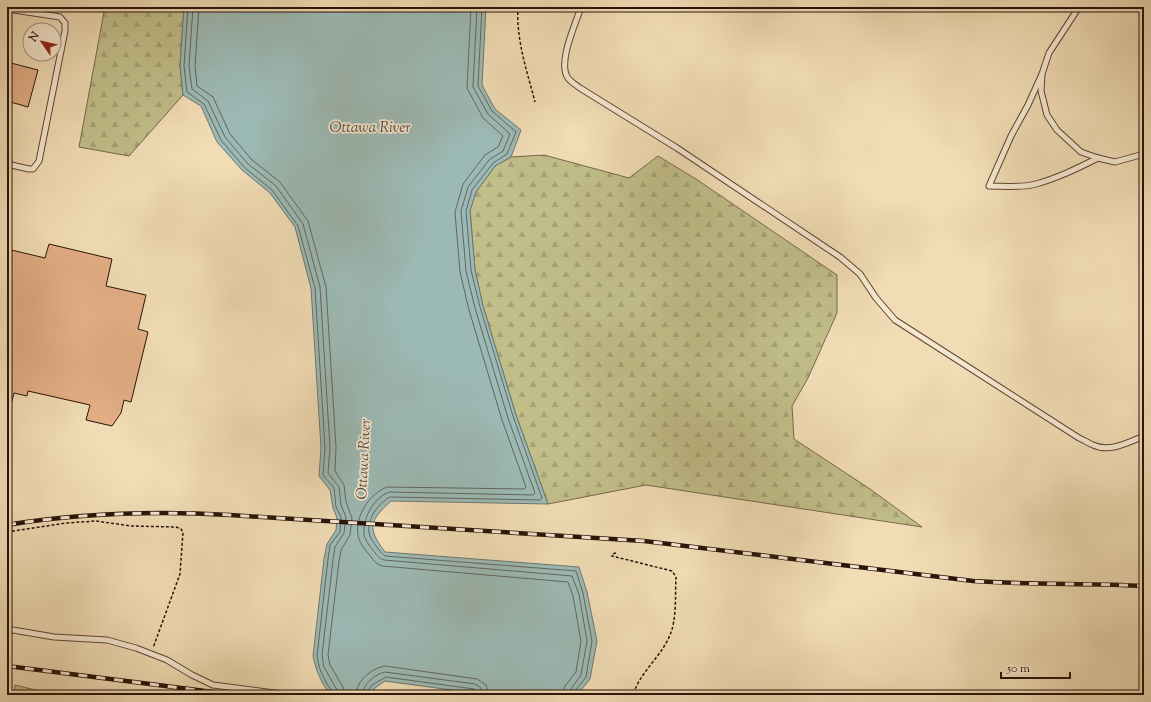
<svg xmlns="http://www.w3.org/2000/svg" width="1151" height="702" font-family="'Sorts Mill Goudy',serif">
  <defs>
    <pattern id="forest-firs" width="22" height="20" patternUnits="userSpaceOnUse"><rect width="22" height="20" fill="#c1be89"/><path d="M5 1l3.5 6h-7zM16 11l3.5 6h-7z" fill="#a6a275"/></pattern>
  </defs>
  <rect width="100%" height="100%" fill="#f1dcb5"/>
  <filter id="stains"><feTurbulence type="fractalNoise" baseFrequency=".005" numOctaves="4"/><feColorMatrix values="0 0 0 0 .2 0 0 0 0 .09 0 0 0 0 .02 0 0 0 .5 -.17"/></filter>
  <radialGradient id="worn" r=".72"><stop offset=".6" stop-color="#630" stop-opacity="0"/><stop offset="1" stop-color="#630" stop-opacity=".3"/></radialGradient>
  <g fill="url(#forest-firs)" stroke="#75684a">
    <path d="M79,7H184L180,66L183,95L129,156L79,147L104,12Z"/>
    <path d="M544,155L629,178L658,156L696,179L837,275V313L808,378L792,406L794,439L870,489L922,527L646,485L548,504L516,415L483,306L475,270L470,210L476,192L495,166L511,157Z"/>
    <path d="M15,685L56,695H14Z"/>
  </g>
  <path fill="#9cbab5" stroke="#6e7771" d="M184,7H486L482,85L495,109L521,130L511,157L495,166L476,192L470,211L475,270L483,306L516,415L548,504L391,501C369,521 367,528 385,552L579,567L587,592L597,641L590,679L577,695H488L385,681L375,688L370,695H330C321,682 316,671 313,656L324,559L327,544L336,530L337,518L333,508L330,490L319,476L321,448L311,288L295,227L270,193L242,170L217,142L201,106L183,95L180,66Z"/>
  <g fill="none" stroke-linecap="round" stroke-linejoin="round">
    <g stroke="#626660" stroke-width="1">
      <path d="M188,7L184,66L187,92L204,104L221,140L245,168L272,190L298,226L315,288L325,448L323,475L334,488L336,507L341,517L340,532L330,545L328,559L317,656C318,664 320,671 324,678C326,684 332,689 333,695"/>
      <path d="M193,7L189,66L192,89L208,101L225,137L248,164L276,186L303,224L320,287L330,448L328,473L339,487L341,505L346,517L344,533L335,547L333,560L322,655L324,667L337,690L338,695"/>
      <path d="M199,7L195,66L197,86L213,97L230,134L252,160L280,182L308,221L326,287L336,447L335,471L344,485L346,502L352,518L350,535L341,550L339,561L328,655L330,665L343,687L344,695"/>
      <path d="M471,7L467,88L483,118L503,136L498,147L485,155L463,184L455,212L460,272L469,310L502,420L526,487L524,489L387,487C369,494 355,516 358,535C359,542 364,549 369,554C373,560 376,564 382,566L568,582L573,596L581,641L576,672L565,686L563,695"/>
      <path d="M477,7L473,87L488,114L510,134L503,151L489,160L468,187L461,211L466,271L475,308L508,418L535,493L533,495L389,492C374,498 363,517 364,533C364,539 369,545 373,550C376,554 378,558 384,560L572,576L579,594L587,641L581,675L571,689L569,695"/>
      <path d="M482,7L478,86L492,111L516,132L507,154L493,163L472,190L466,211L471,270L480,307L513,416L542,498L540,500L390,497C378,504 367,518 369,533C370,538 374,543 376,546C379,550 381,553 385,556L576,571L583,593L592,641L586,677L575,691L574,695"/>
      <path d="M356,695C356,681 372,668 385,666L477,679L486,685L489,695"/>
      <path d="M362,695C363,684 375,674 385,672L475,684L481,688L483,695"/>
      <path d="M367,695V692L372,685L386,677L474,689L477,691L478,695"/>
    </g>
  </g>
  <g fill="#e3ae85" stroke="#29130a">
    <path d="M7,62L38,70L28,107L7,101Z"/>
    <path d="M49,244L112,259L106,286L146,295L138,329L148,332L131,402L124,400L121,413L112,426L86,420L90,405L28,391L27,396L14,393L10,409H7V249L45,258Z"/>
  </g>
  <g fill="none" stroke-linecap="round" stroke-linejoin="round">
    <g stroke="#5b4535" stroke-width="7">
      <g id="lane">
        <path d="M581,7C576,23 557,63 568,78C571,82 576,85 580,88L677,148L840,257L860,274L876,298L895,320L1079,438C1084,440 1088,443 1093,445C1110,453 1129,442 1144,436"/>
        <path d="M1079,7L1049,53L1042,74L1041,91L1047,115L1057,130L1081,152L1098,158L1115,162L1144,154"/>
        <path d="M7,9L60,17L65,23V31L39,161L33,169H29L7,164"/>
        <path d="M1042,74L1028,105L1011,136L989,186C1004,186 1022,188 1036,184C1058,178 1078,168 1098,158"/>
        <path d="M7,629L54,637L107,640L136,648L167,660L192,675L213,685L290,695"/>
      </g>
    </g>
    <g stroke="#29130a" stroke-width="1.5" stroke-dasharray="3 2" stroke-linecap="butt">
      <path d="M518,7C516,40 527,71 535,102"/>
      <path d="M7,532L66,523L96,521L131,526L176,527L181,529L183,532L180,574L153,648"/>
      <path d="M616,553L612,554V556L672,571L676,577C675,594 677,619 670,635C661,657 640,672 633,695"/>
    </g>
    <use href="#lane" stroke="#f6e8cf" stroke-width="5"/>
    <g stroke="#29130a" stroke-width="4.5">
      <g id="rail">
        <path d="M7,525C80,513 156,511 230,515L644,541L973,581C1030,585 1087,583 1144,586"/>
        <path d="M7,666L237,695"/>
      </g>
    </g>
    <use href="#rail" stroke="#f6e8cf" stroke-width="3" stroke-dasharray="9" stroke-linecap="butt"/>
  </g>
  <g text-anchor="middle" stroke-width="3.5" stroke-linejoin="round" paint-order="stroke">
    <g font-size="15" font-style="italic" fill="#514d46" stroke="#f6e8cf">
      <text x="370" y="132">Ottawa River</text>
      <text transform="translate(363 459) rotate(-87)" y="5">Ottawa River</text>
    </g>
  </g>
  <rect width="1151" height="702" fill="none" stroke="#f1dcb5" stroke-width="24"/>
  <rect x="8" y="8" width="1135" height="686" fill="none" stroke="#29130a" stroke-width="2"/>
  <rect x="12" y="12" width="1127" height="678" fill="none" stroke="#29130a"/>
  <g transform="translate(42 42) rotate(304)"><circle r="19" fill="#f6e8cf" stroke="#a49380"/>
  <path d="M0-3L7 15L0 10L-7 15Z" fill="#8f2418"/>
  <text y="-6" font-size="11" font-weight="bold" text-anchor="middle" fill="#29130a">N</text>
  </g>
  <path d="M1001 672v6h69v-6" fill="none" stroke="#29130a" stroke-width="2"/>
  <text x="1007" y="672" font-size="12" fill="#29130a" stroke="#f6e8cf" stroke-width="3" paint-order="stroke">50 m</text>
  <rect width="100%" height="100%" filter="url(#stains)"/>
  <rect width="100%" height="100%" fill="url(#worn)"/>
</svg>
